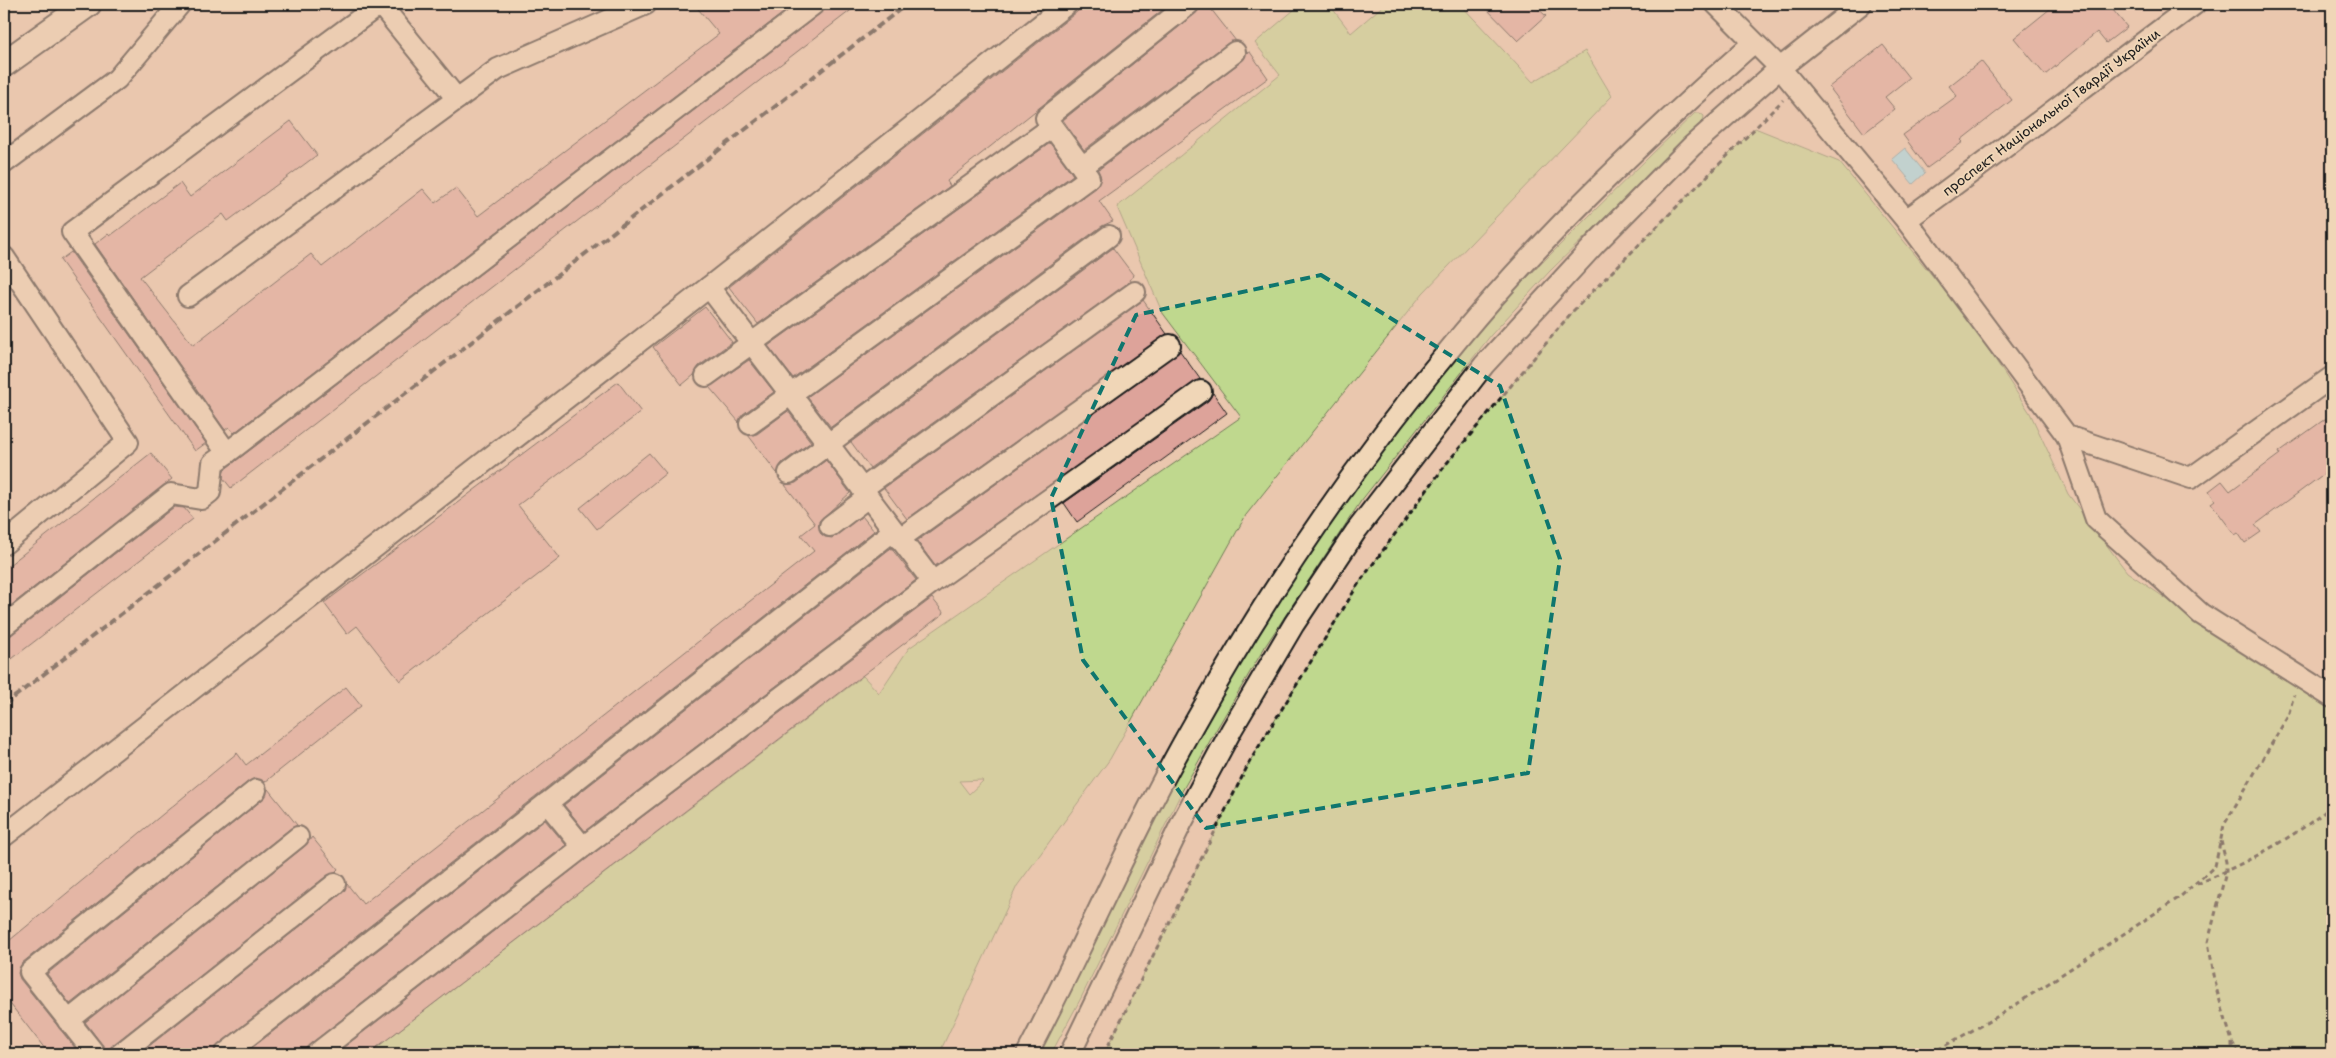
<svg xmlns="http://www.w3.org/2000/svg" width="2336" height="1058" font-family="'Shantell Sans',sans-serif">
  <rect width="100%" height="100%" fill="#eac7ae"/>
  <filter id="ink" filterUnits="userSpaceOnUse"><feTurbulence type="fractalNoise" baseFrequency=".02" numOctaves="2"/><feDisplacementMap in="SourceGraphic" scale="10" xChannelSelector="R" yChannelSelector="G"/><feConvolveMatrix kernelMatrix="1 2 1 2 8 2 1 2 1" color-interpolation-filters="sRGB"/></filter>
  <g filter="url(#ink)">
    <g fill="#bfd88e" stroke="#6e7a55" fill-rule="evenodd">
      <path d="M1301,4H1329L1351,33L1385,4H1460L1533,82L1585,51L1612,96L1423,293L1246,515L1110,759L1017,886L939,1054H368L863,676L879,693L909,648L1241,417L1162,312L1117,207L1280,75L1255,43ZM959,781L982,780L983,781L969,794Z"/>
      <path d="M1695,113H1700L1704,116L1703,122L1550,271L1491,335L1361,501L1266,645L1216,730L1181,793L1081,998L1051,1054H1037C1105,915 1173,776 1253,642C1319,533 1395,429 1477,331C1501,303 1528,277 1554,251C1600,205 1647,158 1695,113Z"/>
      <path d="M1755,128L1839,162L1972,324L2030,413L2068,494L2127,572L2306,694L2332,708V1054H1104L1250,761L1359,583L1447,463L1572,312Z"/>
    </g>
    <path fill="#93def4" stroke="#63909e" d="M1905,148L1925,173L1913,184L1892,159Z"/>
    <g fill="#dda39a" stroke="#1c1c1c">
      <path d="M694,4H795L234,433L229,427L225,430L95,244L108,234L110,236L180,183L190,197L291,121L317,155L228,221L223,214L140,277L193,345L311,254L322,267L423,189L435,203L456,188L478,216L719,34Z"/>
      <path d="M826,4H859L231,488L223,478L224,470L821,13Z"/>
      <path d="M1087,4H1170L947,181L950,186L758,324L729,287Z"/>
      <path d="M1201,4H1207L1236,41L1228,43L1084,150L1063,120L1196,13Z"/>
      <path d="M1482,4H1533L1546,16L1518,41Z"/>
      <path d="M2056,4H2108L2127,27L2106,43L2097,32L2045,75L2014,38Z"/>
      <path d="M1883,45L1909,78L1885,97L1895,109L1864,133L1829,87Z"/>
      <path d="M1250,52L1268,78L1099,201L1113,221L1102,226L831,427L807,397L1096,188L1101,178L1098,170L1242,61L1246,53Z"/>
      <path d="M1981,61L2012,100L1961,140L1963,142L1927,168L1903,135L1957,96L1949,86Z"/>
      <path d="M1050,143L1073,175L793,378L768,346Z"/>
      <path d="M1113,248L1134,276L1129,280L1130,282L870,468L851,442Z"/>
      <path d="M71,252L206,443L195,451L60,260Z"/>
      <path d="M1143,300L1167,334L907,519L884,488Z"/>
      <path d="M705,307L732,342L699,366L694,375L682,385L653,347Z"/>
      <path d="M1180,351L1200,379L935,566L917,541Z"/>
      <path d="M749,360L774,392L743,414L739,422L709,387Z"/>
      <path d="M618,382L641,412L518,505L560,558L400,681L357,626L347,634L324,603Z"/>
      <path d="M1213,393L1227,413L1077,522L1064,503L1208,401Z"/>
      <path d="M788,411L811,442L782,463L777,473L748,435L757,434Z"/>
      <path d="M2332,414V460L2325,465L2329,470L2255,525L2261,532L2245,543L2238,533L2235,535L2211,503L2215,500L2209,491L2222,481L2230,491L2280,454L2279,452Z"/>
      <path d="M151,453L172,479L4,611V569Z"/>
      <path d="M649,453L666,473L597,529L580,508Z"/>
      <path d="M826,460L850,493L819,521L820,533L825,537L832,538L862,516L874,531L218,1045L213,1054H139L342,893L347,884L363,904L814,551L801,535L815,524L785,485L796,483Z"/>
      <path d="M174,507L184,508L193,519L4,665V638L11,635Z"/>
      <path d="M891,548L916,580L585,831L564,805Z"/>
      <path d="M932,598L944,613L368,1054H335L590,856Z"/>
      <path d="M346,687L361,706L265,782L255,778L249,781L22,963L18,973L20,979L80,1054H49L4,996V945L237,753L246,765Z"/>
      <path d="M268,789L297,825L291,828L70,1004L47,974L263,799Z"/>
      <path d="M545,820L566,845L309,1045L304,1054H244Z"/>
      <path d="M312,837L338,869L336,871L338,873L328,875L113,1045L107,1054L104,1047L85,1022L305,846Z"/>
    </g>
    <g fill="none" stroke-linecap="round" stroke-linejoin="round">
      <g stroke="#1c1c1c" stroke-width="24">
        <g id="minor">
          <path d="M380,4L72,232L227,453L814,4"/>
          <path d="M380,4L457,99"/>
          <path d="M1716,4L1780,68L1906,220L2067,436L2096,519L2201,614L2332,697"/>
          <path d="M4,163L117,79L180,4"/>
          <path d="M1082,167L1046,118L1189,4"/>
          <path d="M1906,220C2004,150 2098,75 2195,4"/>
          <path d="M4,257L128,442L4,544"/>
          <path d="M709,287L933,582L583,847L547,803L893,531"/>
          <path d="M188,296L498,69L646,4"/>
          <path d="M706,376L1052,127"/>
          <path d="M750,424L1089,178L1082,167L1235,52"/>
          <path d="M2067,436L2191,478L2332,377"/>
          <path d="M789,473L1109,236"/>
          <path d="M862,489L1135,292"/>
          <path d="M830,526L868,497"/>
          <path d="M899,539L1170,345"/>
          <path d="M933,582L1201,391"/>
          <path d="M4,626L171,494L201,499L210,492L213,463L227,453"/>
          <path d="M4,836L709,287L1067,4"/>
          <path d="M68,1021L298,837"/>
          <path d="M95,1054L30,972L256,790"/>
          <path d="M120,1054L335,884"/>
          <path d="M225,1054L547,803"/>
          <path d="M316,1054L583,847"/>
          <path d="M1027,1054C1085,944 1133,830 1195,722C1272,584 1362,454 1463,333C1551,228 1651,133 1753,43"/>
          <path d="M1070,1054L1182,822L1232,729L1294,624L1356,531L1484,365L1597,242L1692,146L1780,68L1861,4"/>
        </g>
      </g>
      <g stroke="#1c1c1c" stroke-width="29">
        <path id="major" d="M4,64L88,4"/>
      </g>
      <g stroke="#1c1c1c" stroke-width="3" stroke-dasharray="5 4" stroke-linecap="butt">
        <path d="M2221,841L2226,862V872L2208,942L2217,991L2232,1041V1054"/>
        <path d="M2197,884C2244,864 2292,839 2332,806"/>
        <path d="M2232,1042L2239,1054"/>
        <path d="M1104,1054L1250,761L1359,583L1447,463L1572,312L1783,100"/>
        <path d="M1930,1054L2000,1015L2180,897L2215,866L2224,825L2288,716L2294,695"/>
      </g>
      <use href="#minor" stroke="#f0d6b7" stroke-width="20"/>
      <use href="#major" stroke="#f0d6b7" stroke-width="25"/>
      <path stroke="#1c1c1c" stroke-width="4" stroke-dasharray="8 4" stroke-linecap="butt" d="M4,705L907,4"/>
    </g>
  </g>
  <path d="M0 0H2336V1058H0ZM1321,275L1500,386L1560,559L1528,773L1206,828L1083,660L1051,498L1136,315Z" fill="#eac7ae" fill-opacity=".55" fill-rule="evenodd"/>
  <path fill="none" stroke="#0f766e" stroke-width="4" stroke-dasharray="10 6" stroke-linejoin="round" d="M1321,275L1500,386L1560,559L1528,773L1206,828L1083,660L1051,498L1136,315Z"/>
  <g text-anchor="middle" stroke-width="4" stroke-linejoin="round" paint-order="stroke">
    <g font-size="14" fill="#1c1c1c" stroke="#f0d6b7">
      <text transform="translate(2051 112) rotate(-37)" y="5">проспект Національної Гвардії України</text>
    </g>
  </g>
  <rect width="2336" height="1058" fill="none" stroke="#f0d6b7" stroke-width="20"/>
  <rect x="10" y="10" width="2316" height="1038" fill="none" stroke="#1c1c1c" stroke-width="2" filter="url(#ink)"/>
</svg>
